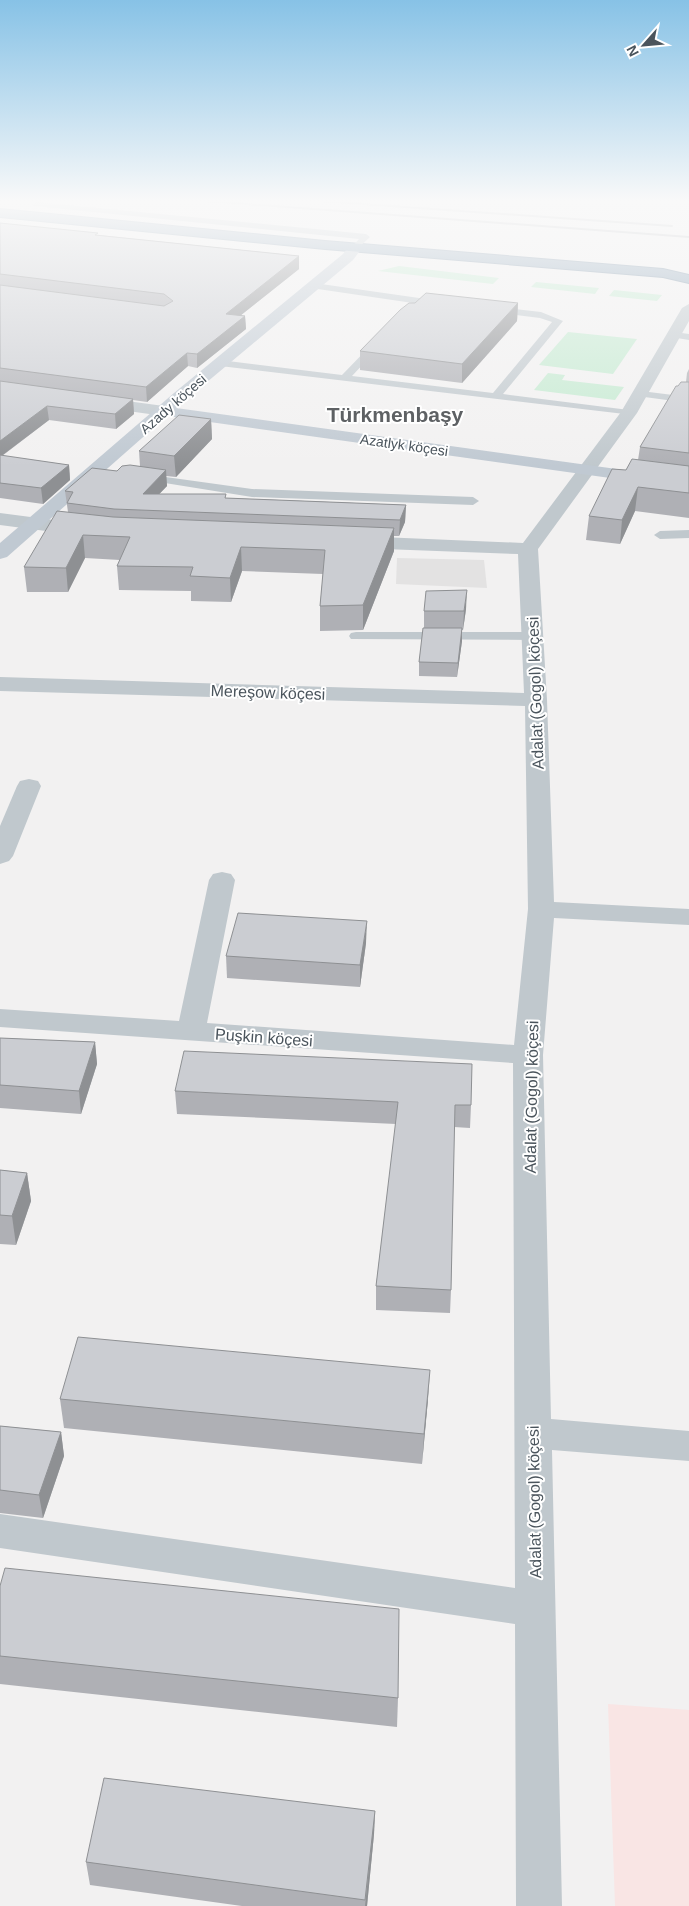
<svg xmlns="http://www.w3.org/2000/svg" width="689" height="1906" font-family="Arial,sans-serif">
  <rect width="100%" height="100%" fill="#f2f1f1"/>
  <path fill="#e3e2e2" d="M397,558L484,560L487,588L396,584Z"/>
  <path fill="#f9e5e4" d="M608,1704L689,1710V1906H615Z"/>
  <g fill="#c5ead1">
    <path d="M399,266L499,278L493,284L378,271Z"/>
    <path d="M536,282L599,288L595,294L531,287Z"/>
    <path d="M614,290L662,295L657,301L609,296Z"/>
    <path d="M568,332L637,339L613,374L539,365Z"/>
    <path d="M548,373L565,375L562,380L624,387L615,400L534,390Z"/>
  </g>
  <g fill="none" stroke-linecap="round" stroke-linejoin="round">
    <g stroke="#7990a5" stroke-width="2">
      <path id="highway" d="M0,209L325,241L663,269L689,275V283L663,277L325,249L0,217Z"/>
    </g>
    <g fill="#c0c8cd" fill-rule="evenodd">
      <path d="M37,202L366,234L370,237L355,251L351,248L359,239L34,206L33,204Z"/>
      <path d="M314,283L440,301L445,304L440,307L311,288V284Z"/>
      <path d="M496,307L541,312L563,321L503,394L629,410L633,411V415L220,366L215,363L220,360L342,375L373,343L376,342L381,345L352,376L493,393L552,322L540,318L493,312V308Z"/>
      <path d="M674,332L689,334V340L671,337L669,335Z"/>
      <path d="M641,391L689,397V403L637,396L636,394Z"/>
      <path d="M144,474L252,489L473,497L479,501L473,505L252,497L140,479L138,477Z"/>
      <path d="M689,530V538L660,539L654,535L660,531Z"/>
      <path d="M356,632H533L540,636L533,640L351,639L349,636L351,633Z"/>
    </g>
    <g fill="#c0c8cd" fill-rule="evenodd">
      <path d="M689,304V321L637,413L538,549L547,700L554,902L689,909V925L554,918L543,1055L551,1419L689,1431V1461L552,1450L562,1906H516L515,1624L0,1548V1514L515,1588L513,1063L0,1027V1009L179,1021L209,880L213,874L222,872L231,874L235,880L207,1023L514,1045L528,909L525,706L0,691V677L524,693L518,554L357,548L350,546L347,542L350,538L357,536L523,543L621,412L682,308Z"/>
      <path d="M97,397L164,406L170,407L172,411L170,415L164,416L91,406L89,402L91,398Z"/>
      <path d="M0,513L84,524L91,526L94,530L91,534L84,536L0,525Z"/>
      <path d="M29,779L38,781L41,786L13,856L9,861L0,864V826L17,786L20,781Z"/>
    </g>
    <path fill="#c0c9d2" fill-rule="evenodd" d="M355,244L362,248L353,260L176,408L689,479V489L167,416L7,557L0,559V543L174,393L343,254L350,245Z"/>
    <use href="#highway" fill="#8ea5b9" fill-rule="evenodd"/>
    <g stroke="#b3b6ba" stroke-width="2">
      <path d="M192,200L689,237"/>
      <path d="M306,200L672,226"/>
    </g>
  </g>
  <g fill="#afb0b5">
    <path d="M0,223L98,235L299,256V269L241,315L245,316L246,329L197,368L188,366L147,402L133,400L134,414L116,429L49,420L2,456L69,465L70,480L43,504L0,498Z"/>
    <path d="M415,303H518L517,321L462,383L360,370V351Z"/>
    <path d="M689,369V518L635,511L620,544L586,540L589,516L626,470L638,460L640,447L678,386L686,382L687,373Z"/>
    <path d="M211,419L212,439L176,477L166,476L167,486L159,494L226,498L406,505L405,522L399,536H394V551L363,630L320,631V606L323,574L242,571L231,602L191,601V591L119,590L117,566L120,560L85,558L68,592H27L24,567L68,512L65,491L117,471L140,466L139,451Z"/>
    <path d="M466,609L463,630H462V641L457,677L419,676V662L424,628V611Z"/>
    <path d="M366,943L360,987L227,978L226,956Z"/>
    <path d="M0,1038L95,1042L97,1064L81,1114L0,1108Z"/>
    <path d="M175,1091L471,1105L470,1128L454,1127L451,1290L450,1313L376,1310V1286L396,1124L177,1114Z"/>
    <path d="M0,1170L27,1173L31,1201L16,1245L0,1244Z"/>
    <path d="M60,1399H428L422,1464L64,1428Z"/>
    <path d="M0,1426L61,1432L64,1456L43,1518L0,1513Z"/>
    <path d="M0,1586L398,1698L397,1727L0,1684Z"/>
    <path d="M375,1811L374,1834L367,1906H242L90,1885L86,1862Z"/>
  </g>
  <g fill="#8e9093">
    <path d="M299,256V269L226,327V314Z"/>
    <path d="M518,303L517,321L462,383V364Z"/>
    <path d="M245,316L246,329L197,368V354Z"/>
    <path d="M187,353L188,366L147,402L146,387Z"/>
    <path d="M133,399L134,414L116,429L115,414Z"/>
    <path d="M47,406L49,420L0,457V441Z"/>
    <path d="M211,419L212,439L176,477L174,456Z"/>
    <path d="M69,465L70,480L43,504L41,488Z"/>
    <path d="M166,470L167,486L144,510L143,494Z"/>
    <path d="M638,487L635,511L620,544L622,520Z"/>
    <path d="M406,505L405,522L399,536L400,520Z"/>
    <path d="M394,528V551L363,630V605Z"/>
    <path d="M83,535L85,558L68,592L66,568Z"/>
    <path d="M241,547L242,571L231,602L230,578Z"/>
    <path d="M467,590L466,609L463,630L464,611Z"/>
    <path d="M462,628V641L457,677L458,663Z"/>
    <path d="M367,921L366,943L360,987V965Z"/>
    <path d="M95,1042L97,1064L81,1114L79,1091Z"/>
    <path d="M27,1173L31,1201L16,1245L12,1216Z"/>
    <path d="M430,1370L428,1399L422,1464L424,1434Z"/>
    <path d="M61,1432L64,1456L43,1518L39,1495Z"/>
    <path d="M375,1811L374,1834L367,1906H365Z"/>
  </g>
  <g fill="#cbcdd2" stroke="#8e9093">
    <path d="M0,223L98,233L95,235L299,256L226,314L245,316L197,354L187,353L146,387L0,368V285L164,306L173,301L164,294L0,274Z"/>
    <path d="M426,293L518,303L462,364L360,351L400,310L409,303H415Z"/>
    <path d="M0,381L133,399L115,414L47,406L0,441Z"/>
    <path d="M681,382H689V453L640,447L676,386H678Z"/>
    <path d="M179,415L211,419L174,456L139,451Z"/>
    <path d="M0,455L69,465L41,488L0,483Z"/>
    <path d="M632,459L689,466V493L638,487L622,520L589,516L612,469L626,470Z"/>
    <path d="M130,465L166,470L143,494H226L225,498L406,505L400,520L114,509L67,503L73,492L65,491L92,468L117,471L122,466Z"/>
    <path d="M57,511L113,517L394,528L363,605L320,606L325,550L241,547L230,578L190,576L193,567L117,566L130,537L83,535L66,568L24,567Z"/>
    <path d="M467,590L464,611H424L426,591Z"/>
    <path d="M423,628H462L458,663L419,662Z"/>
    <path d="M238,913L367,921L360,965L226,956Z"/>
    <path d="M0,1038L95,1042L79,1091L0,1085Z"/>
    <path d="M184,1051L472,1064L471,1105H455L451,1290L376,1286L398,1102L175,1091Z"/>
    <path d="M0,1170L27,1173L12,1216L0,1215Z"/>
    <path d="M78,1337L430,1370L424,1434L60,1399Z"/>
    <path d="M0,1426L61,1432L39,1495L0,1490Z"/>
    <path d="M5,1568L399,1609L398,1698L0,1656V1586Z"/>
    <path d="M104,1778L375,1811L365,1900L86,1862Z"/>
  </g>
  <linearGradient id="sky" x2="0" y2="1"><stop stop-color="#87c2e6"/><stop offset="0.43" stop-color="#f9f9f9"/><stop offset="1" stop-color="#f9f9f9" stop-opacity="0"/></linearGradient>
  <rect width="689" height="467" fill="url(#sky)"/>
  <g text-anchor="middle" stroke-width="4" stroke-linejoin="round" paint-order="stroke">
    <g font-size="14" fill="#4a545c" stroke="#fff">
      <text transform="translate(173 404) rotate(-41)" y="5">Azady köçesi</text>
      <text transform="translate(404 445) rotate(8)" y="5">Azatlyk köçesi</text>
    </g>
    <g font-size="16" fill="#4a545c" stroke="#fff">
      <text transform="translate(268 692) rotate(2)" y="6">Mereşow köçesi</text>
      <text transform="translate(535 693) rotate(-92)" y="6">Adalat (Gogol) köçesi</text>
      <text transform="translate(264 1037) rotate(4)" y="6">Puşkin köçesi</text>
      <text transform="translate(531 1097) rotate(-89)" y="6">Adalat (Gogol) köçesi</text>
      <text transform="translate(534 1502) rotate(-91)" y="6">Adalat (Gogol) köçesi</text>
    </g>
    <g font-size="21" font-weight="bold" fill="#5e6164" stroke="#fff">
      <text x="395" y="422">Türkmenbaşy</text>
    </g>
  </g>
  <g transform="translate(644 45) rotate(243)" stroke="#ffffff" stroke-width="4" paint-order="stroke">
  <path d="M0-4L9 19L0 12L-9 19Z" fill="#4a545c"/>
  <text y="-8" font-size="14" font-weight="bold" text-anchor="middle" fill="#4a545c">N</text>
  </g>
</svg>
